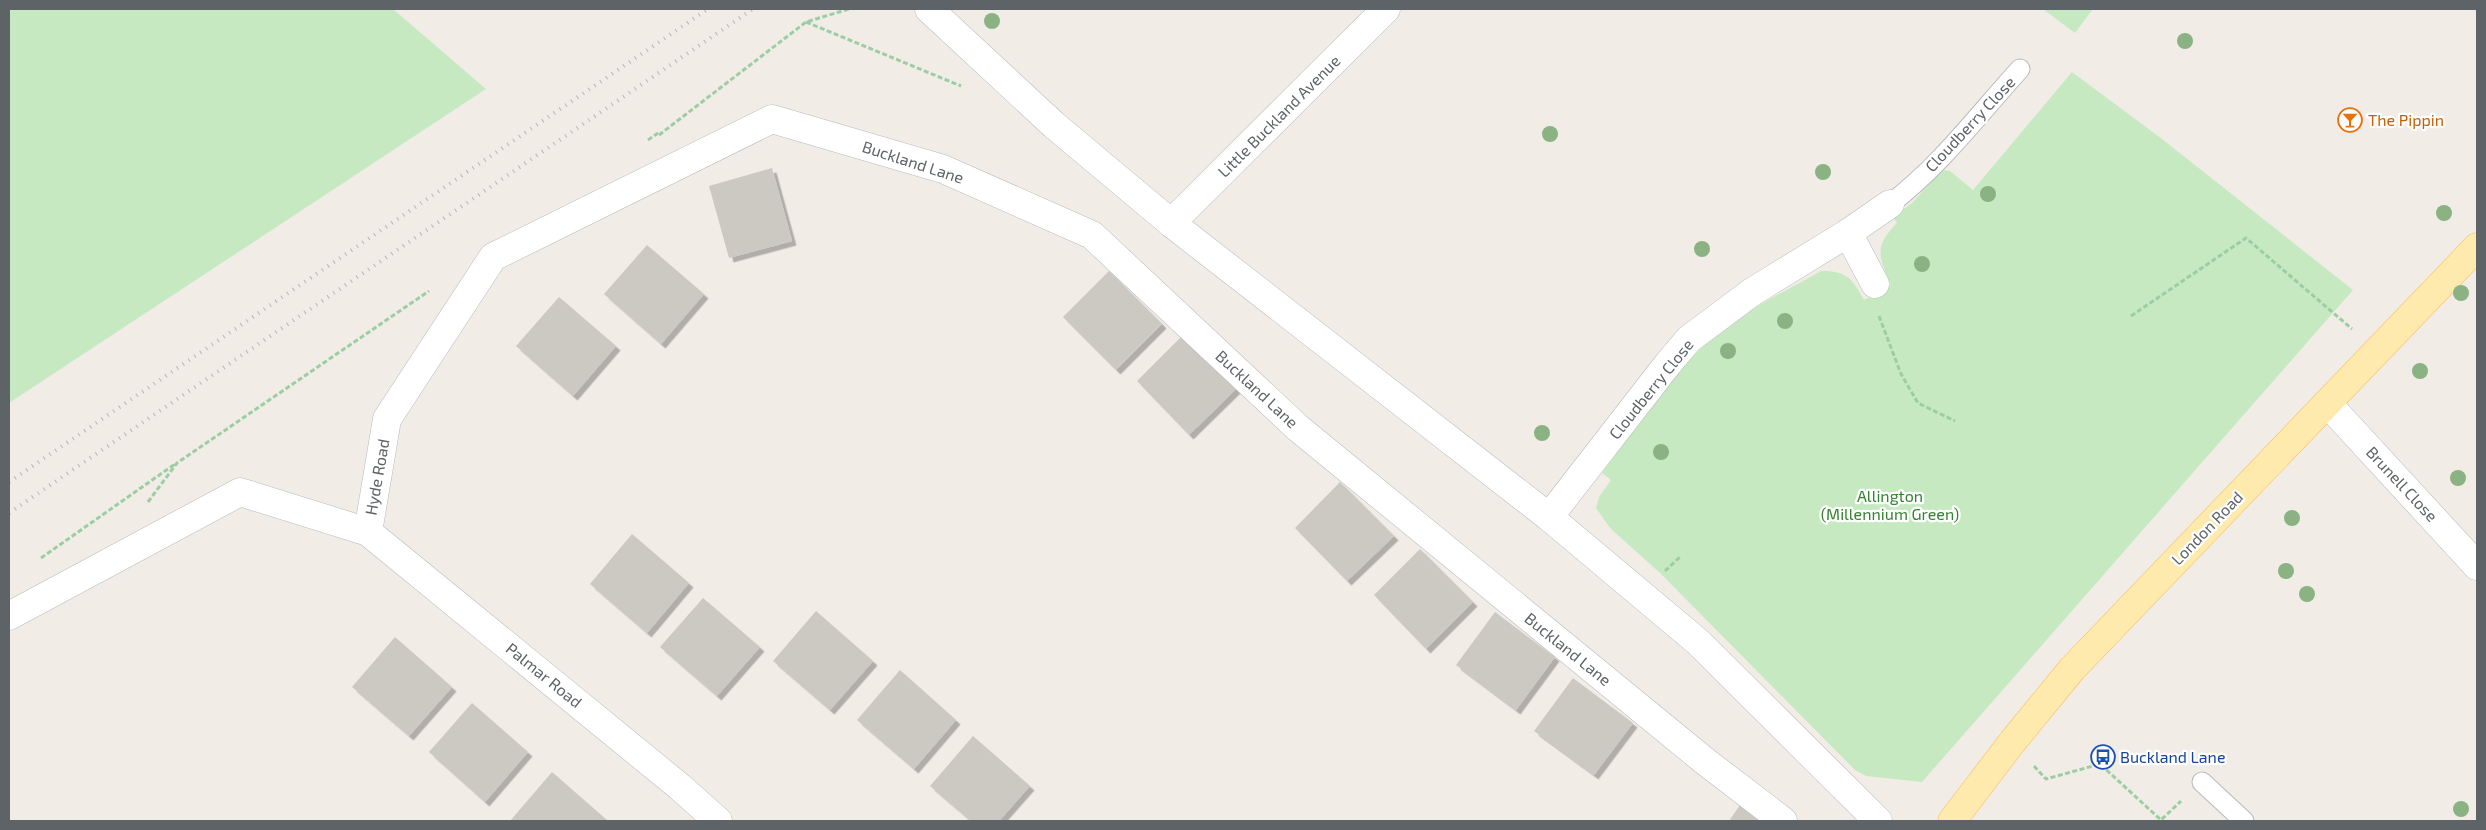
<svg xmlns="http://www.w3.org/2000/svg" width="2486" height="830" font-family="'Exo 2',sans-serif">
  <defs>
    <filter id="shadow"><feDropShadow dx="4.5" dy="4.5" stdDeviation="0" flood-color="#0004"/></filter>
  </defs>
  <rect width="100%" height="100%" fill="#f1ede6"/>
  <g fill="#c6e9c2">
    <path d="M9,9H393L486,89L9,403Z"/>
    <path d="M2043,9H2093L2075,33Z"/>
    <path d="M2072,72L2162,139L2353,290L1922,782L1866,776L1855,770L1660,573L1610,528L1596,508L1599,497L1611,480L1602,473C1636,429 1667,379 1708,342C1740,312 1783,293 1821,271C1847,271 1852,278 1864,300L1891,285C1879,257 1873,247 1897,223L1893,217L1913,202L1942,170L1950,171L1973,190Z"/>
  </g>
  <g fill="#ccc8c2" filter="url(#shadow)">
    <path d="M772,168L792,241L729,258L709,186Z"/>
    <path d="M647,245L704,294L661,344L604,294Z"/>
    <path d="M1109,271L1162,324L1116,370L1063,317Z"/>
    <path d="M559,297L616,346L573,396L516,346Z"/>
    <path d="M1183,335L1236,389L1189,435L1137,381Z"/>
    <path d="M1340,482L1394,536L1347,581L1295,528Z"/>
    <path d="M632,534L689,583L647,633L590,584Z"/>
    <path d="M1420,549L1473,602L1426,649L1374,595Z"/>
    <path d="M703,598L760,647L717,696L660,647Z"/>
    <path d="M816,611L873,661L830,710L773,661Z"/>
    <path d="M1495,612L1555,657L1516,710L1456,665Z"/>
    <path d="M395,637L452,687L409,736L352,687Z"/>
    <path d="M900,670L956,720L914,769L857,720Z"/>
    <path d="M1573,678L1633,723L1594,775L1534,731Z"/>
    <path d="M472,703L528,752L485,802L429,752Z"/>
    <path d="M973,736L1030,786L999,821H971L930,786Z"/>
    <path d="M552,772L608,821H510Z"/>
    <path d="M1740,805L1762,821H1729Z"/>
  </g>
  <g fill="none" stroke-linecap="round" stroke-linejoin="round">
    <g stroke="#b7babd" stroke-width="21">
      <g id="service">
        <path d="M1890,204C1939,167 1979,114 2020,69"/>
        <path d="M2202,782L2244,821"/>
      </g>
    </g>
    <g stroke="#b7babd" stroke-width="29">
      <g id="minor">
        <path d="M929,9L1054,125L1171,223L1549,517L1698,642L1878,821"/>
        <path d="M1171,223L1386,9"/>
        <path d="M1848,233L1875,284"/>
        <path d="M2327,403L2477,566"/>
        <path d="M1549,517L1667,365L1689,339L1752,292L1848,233L1890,204"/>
        <path d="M368,532L387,419L493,257L772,119L943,169L1092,235L1298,428L1706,762L1783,821"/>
        <path d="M9,616L240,492L368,532L680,787L718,821"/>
      </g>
    </g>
    <g stroke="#f6bb5a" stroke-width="29">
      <path id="primary" d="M1952,821L2013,741L2072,669L2477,247"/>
    </g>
    <g stroke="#9ccda5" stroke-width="3" stroke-dasharray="5 2.5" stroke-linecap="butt">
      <path d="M806,22L961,86"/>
      <path d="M659,135L806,22L849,9"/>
      <path d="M648,140L658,133"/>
      <path d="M1879,316L1901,374L1918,403L1955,421"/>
      <path d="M2131,316L2246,238L2352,329"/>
      <path d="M148,502L177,463L429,291"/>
      <path d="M41,558L175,464"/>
      <path d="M1665,571L1681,556"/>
      <path d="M2034,766L2046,779L2100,764L2161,820L2181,801"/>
    </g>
    <use href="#service" stroke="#fff" stroke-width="19"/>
    <use href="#minor" stroke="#fff" stroke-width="28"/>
    <use href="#primary" stroke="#ffeaad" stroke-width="28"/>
    <g stroke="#b5b6b7" stroke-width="4" stroke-dasharray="1 6" stroke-linecap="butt">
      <path d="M9,482L708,9"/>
      <path d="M9,513L753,9"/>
    </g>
  </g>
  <g fill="#8ab282">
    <circle cx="992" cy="21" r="8"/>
    <circle cx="2185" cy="41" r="8"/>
    <circle cx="1550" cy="134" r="8"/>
    <circle cx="1823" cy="172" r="8"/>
    <circle cx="1988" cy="194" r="8"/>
    <circle cx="2444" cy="213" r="8"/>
    <circle cx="1702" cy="249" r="8"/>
    <circle cx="1922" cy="264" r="8"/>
    <circle cx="2461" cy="293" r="8"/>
    <circle cx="1785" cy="321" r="8"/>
    <circle cx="1728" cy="351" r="8"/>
    <circle cx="2420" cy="371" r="8"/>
    <circle cx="1542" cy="433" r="8"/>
    <circle cx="1661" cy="452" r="8"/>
    <circle cx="2458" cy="478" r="8"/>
    <circle cx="2292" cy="518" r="8"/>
    <circle cx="2286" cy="571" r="8"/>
    <circle cx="2307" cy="594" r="8"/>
    <circle cx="2461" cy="809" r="8"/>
  </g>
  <defs>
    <g id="bar-ring" transform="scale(1.25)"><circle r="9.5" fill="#fff" stroke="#e8710a" stroke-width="1.5"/><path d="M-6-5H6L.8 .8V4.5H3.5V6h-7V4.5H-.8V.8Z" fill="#e8710a"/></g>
    <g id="bus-ring" transform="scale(1.25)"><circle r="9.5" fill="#fff" stroke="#1a4fb4" stroke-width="1.5"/><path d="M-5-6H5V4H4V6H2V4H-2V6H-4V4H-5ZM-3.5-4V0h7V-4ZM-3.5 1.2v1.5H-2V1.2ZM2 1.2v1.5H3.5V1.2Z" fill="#1a4fb4"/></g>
  </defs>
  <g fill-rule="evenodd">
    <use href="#bar-ring" x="2350" y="120"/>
    <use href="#bus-ring" x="2103" y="757"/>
  </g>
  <g text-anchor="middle" stroke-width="4.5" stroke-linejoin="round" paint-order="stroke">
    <g font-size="16" fill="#5e6367" stroke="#fff">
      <text transform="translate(1279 116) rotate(-45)" y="6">Little Buckland Avenue</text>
      <text transform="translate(1970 124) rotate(-47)" y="6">Cloudberry Close</text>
      <text transform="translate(913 162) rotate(18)" y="6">Buckland Lane</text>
      <text transform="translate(1257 389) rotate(43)" y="6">Buckland Lane</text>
      <text transform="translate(1651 389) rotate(-51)" y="6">Cloudberry Close</text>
      <text transform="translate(377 477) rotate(-80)" y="6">Hyde Road</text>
      <text transform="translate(2402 484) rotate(47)" y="6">Brunell Close</text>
      <text transform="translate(2207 528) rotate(-46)" y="6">London Road</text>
      <text transform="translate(1568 649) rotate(39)" y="6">Buckland Lane</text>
      <text transform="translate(544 675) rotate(39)" y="6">Palmar Road</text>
    </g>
    <g font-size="16" fill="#c56008" stroke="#fff" text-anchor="start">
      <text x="2368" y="126">The Pippin</text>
    </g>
    <g font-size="16" fill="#358231" stroke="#fff">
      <text x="1890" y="502">Allington<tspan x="1890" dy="18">(Millennium Green)</tspan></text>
    </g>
    <g font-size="16" fill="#164399" stroke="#fff" text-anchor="start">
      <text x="2120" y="763">Buckland Lane</text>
    </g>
  </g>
  <rect width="2486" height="830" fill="none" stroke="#5e6367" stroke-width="20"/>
</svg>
